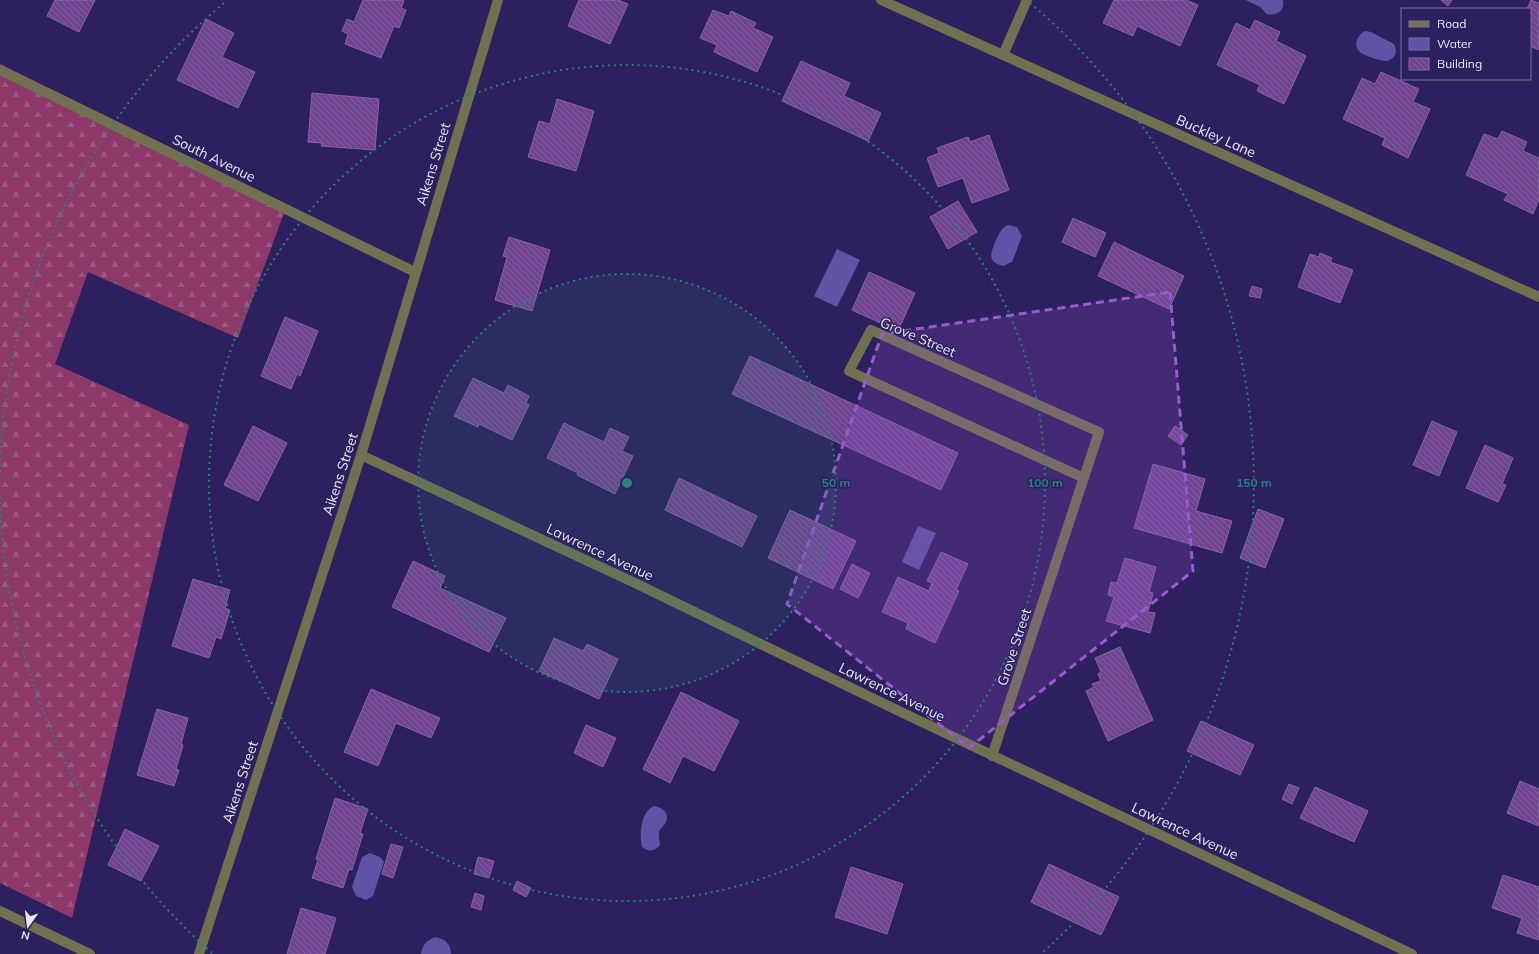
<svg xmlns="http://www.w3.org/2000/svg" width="1539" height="954" font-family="Mulish,sans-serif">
  <defs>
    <pattern id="forest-firs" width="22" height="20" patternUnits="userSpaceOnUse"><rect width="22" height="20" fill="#8c3969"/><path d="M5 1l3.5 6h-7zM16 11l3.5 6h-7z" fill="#9c567f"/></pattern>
    <pattern id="building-back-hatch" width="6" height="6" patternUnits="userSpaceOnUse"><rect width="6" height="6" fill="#6e4491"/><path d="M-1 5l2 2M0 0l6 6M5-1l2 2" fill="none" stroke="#835fa1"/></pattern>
  </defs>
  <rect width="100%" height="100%" fill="#2d205e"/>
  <path fill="url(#forest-firs)" d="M0,64L287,205L238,338L88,272L55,364L189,425L72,918L0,883Z"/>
  <g fill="#5e53a4">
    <path d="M1246,0H1283C1285,12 1276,16 1266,14C1259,3 1255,6 1246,0Z"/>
    <path d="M1365,31L1371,32L1394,44C1398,52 1396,58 1387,61C1381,61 1364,56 1360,52C1352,45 1358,35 1365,31Z"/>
    <path d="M1008,225L1017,227L1022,236L1012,262L1003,266C986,262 991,252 996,240C999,234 1001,228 1008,225Z"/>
    <path d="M837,249L860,260L837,307L814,296Z"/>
    <path d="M918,526L936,533L919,570L902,562Z"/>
    <path d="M654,806C663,807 671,815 665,824C663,827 660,828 659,832C658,836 660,841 660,845C654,852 649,852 642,847C639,834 641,811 654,806Z"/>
    <path d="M370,853L380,857L384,862L373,896L366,900L356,896L352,887L362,857Z"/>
    <path d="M435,937C445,939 451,944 451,954H421C423,944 426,941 435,937Z"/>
  </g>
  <g fill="url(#building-back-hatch)" stroke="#8663a5">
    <path d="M55,0H95L79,32L47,16Z"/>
    <path d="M363,0H400L404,1L401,8L406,10L399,28L394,26L381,58L345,44L348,34L342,31L347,19L354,22Z"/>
    <path d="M579,0H618L628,4L610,44L568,26Z"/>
    <path d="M1114,0H1186L1198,5L1180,46L1137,26L1133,36L1103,23Z"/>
    <path d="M1441,0H1452L1448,6Z"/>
    <path d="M1531,0L1539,3V50L1530,46V9H1527Z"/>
    <path d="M713,10L729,16L731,11L756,23L753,28L773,37L757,72L714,52L717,45L700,38Z"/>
    <path d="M206,19L234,33L222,57L255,72L238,108L177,80Z"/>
    <path d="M1255,20L1280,32L1276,41L1306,56L1284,104L1257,91L1260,85L1217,65L1236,23L1250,30Z"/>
    <path d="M801,61L850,83L844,96L881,113L868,141L782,101Z"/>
    <path d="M1381,72L1419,89L1413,102L1430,109L1408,158L1382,145L1385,138L1343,119L1362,78L1375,84Z"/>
    <path d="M312,93L379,99L375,150L321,146L322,143L308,142Z"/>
    <path d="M557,99L594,111L576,171L528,157L539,121L550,124Z"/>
    <path d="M1502,131L1527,142L1523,151L1539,158V200L1533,214L1504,200L1508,194L1466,175L1484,134L1498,139Z"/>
    <path d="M989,135L1009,190L972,203L963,178L938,187L927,158L939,153L937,148L968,137L970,142Z"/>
    <path d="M958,201L977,232L948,249L930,217Z"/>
    <path d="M1073,218L1106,233L1095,257L1062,242Z"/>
    <path d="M509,237L550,250L532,311L495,300L507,257L503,256Z"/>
    <path d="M1114,242L1184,276L1169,309L1098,276Z"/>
    <path d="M1320,253L1332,258L1330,262L1353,270L1340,303L1298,287L1310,254L1319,257Z"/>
    <path d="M869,272L915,293L898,331L852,310Z"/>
    <path d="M1252,286L1262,289L1260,298L1249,296Z"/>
    <path d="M285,317L318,331L300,376L297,374L291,389L261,376Z"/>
    <path d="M750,356L958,453L941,490L732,394Z"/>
    <path d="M473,378L504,393L508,385L529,396L526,403L529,405L512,440L479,424L478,427L454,416Z"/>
    <path d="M1432,421L1457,432L1439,476L1413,465Z"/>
    <path d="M564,423L604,442L610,428L629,437L622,451L633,456L615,494L577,475L578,473L547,458Z"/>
    <path d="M253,426L287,443L258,501L224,485Z"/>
    <path d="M1175,426L1188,435L1181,445L1168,436Z"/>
    <path d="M1485,445L1513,458L1502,484L1506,485L1498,502L1466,488Z"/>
    <path d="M1153,464L1205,479L1196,511L1232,521L1222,553L1134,528Z"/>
    <path d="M679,478L757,516L742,547L665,510Z"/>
    <path d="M1258,509L1284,519L1265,568L1240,558Z"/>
    <path d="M790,510L856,541L833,589L768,558Z"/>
    <path d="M941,552L968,564L956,590L959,591L935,643L906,629L908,623L882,612L898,577L929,591L932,583L927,581Z"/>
    <path d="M1125,558L1156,567L1149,592L1153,593L1148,612L1155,613L1150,633L1106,621L1114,597L1108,595L1111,582L1117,583Z"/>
    <path d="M413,561L445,576L440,588L506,618L489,652L392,607Z"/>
    <path d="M852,564L870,573L858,598L840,589Z"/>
    <path d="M193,579L230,590L225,608L230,610L221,639L216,637L209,658L172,646Z"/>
    <path d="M554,638L583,651L587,644L618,659L599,699L539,671Z"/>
    <path d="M1120,647L1153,720L1108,741L1086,691L1094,687L1092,684L1101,681L1098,674L1101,672L1095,658Z"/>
    <path d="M371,689L440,718L431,738L396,723L378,766L344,752Z"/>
    <path d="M681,692L739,721L714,771L683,756L670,783L643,769Z"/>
    <path d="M157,709L188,718L181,744L183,745L176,769L179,770L174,786L137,775Z"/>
    <path d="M1201,721L1254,745L1240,775L1187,751Z"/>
    <path d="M586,725L616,738L603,767L574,753Z"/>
    <path d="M1520,781L1539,789V826L1507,813Z"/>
    <path d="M1289,784L1299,788L1292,804L1282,799Z"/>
    <path d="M1315,787L1368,811L1354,842L1300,818Z"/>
    <path d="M335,798L368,809L360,833L363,834L352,870L349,869L343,888L312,878L318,860L316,859Z"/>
    <path d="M125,829L159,846L141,881L108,865Z"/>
    <path d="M391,844L403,847L393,878L382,874Z"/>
    <path d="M478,857L494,861L489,878L474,874Z"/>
    <path d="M1049,864L1119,897L1101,935L1031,902Z"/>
    <path d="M851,867L903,884L887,934L835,917Z"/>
    <path d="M1503,875L1539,887V940L1517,933L1522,918L1492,908Z"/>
    <path d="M517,881L531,888L526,897L513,890Z"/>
    <path d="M475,893L484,896L481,910L471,907Z"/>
    <path d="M301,908L336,918L325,954H287Z"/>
  </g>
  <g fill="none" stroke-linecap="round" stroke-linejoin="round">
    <g stroke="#717151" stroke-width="10">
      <path d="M881,0L1539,297"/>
      <path d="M1003,55L1027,0"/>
      <path d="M0,70L415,272"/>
      <path d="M361,455L637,584L903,713L1412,954"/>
      <path d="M992,756L1099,432L871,330L849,371L1084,478"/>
      <path d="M0,911L90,954"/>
      <path d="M199,954L361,455L498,0"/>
    </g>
  </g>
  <path fill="#965bce" fill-opacity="0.2" stroke="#965bce" stroke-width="3" stroke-dasharray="8 5" stroke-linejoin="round" d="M1170,292L1193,571L969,748L787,604L882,334Z"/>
  <circle cx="627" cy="483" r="209" fill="#25827c" fill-opacity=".12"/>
  <g fill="none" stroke="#25827c" stroke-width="2" stroke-dasharray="2 4">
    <circle cx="627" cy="483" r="209"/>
    <circle cx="627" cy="483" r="418"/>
    <path d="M212 953A627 627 0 0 1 0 488M0 478A627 627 0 0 1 224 3M1030 3A627 627 0 0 1 1042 953"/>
  </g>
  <g text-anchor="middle" stroke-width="3" stroke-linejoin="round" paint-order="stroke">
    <g font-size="14" fill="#e9e9f9" stroke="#2d205e">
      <text transform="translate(1216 136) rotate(24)" y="5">Buckley Lane</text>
      <text transform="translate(214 158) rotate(26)" y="5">South Avenue</text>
      <text transform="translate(433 164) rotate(-73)" y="5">Aikens Street</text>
      <text transform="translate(918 337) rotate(23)" y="5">Grove Street</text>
      <text transform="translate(340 474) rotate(-72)" y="5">Aikens Street</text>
      <text transform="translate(600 552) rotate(25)" y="5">Lawrence Avenue</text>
      <text transform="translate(1014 647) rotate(-72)" y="5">Grove Street</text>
      <text transform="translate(892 692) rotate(26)" y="5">Lawrence Avenue</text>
      <text transform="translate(240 782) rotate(-72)" y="5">Aikens Street</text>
      <text transform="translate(1185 831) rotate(25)" y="5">Lawrence Avenue</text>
    </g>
  </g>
  <circle cx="627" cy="483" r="6" fill="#25827c" stroke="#2d205e" stroke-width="2"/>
  <g font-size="12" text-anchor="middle" font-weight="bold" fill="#25827c" stroke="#2d205e" stroke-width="3" stroke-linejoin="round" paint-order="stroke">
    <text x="836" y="487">50 m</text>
    <text x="1045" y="487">100 m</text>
    <text x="1254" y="487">150 m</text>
  </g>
  <rect x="1401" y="8" width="130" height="72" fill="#2d205e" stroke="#78709c"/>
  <rect x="1409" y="21" width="20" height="6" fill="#717151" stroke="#78709c"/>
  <text x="1437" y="28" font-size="12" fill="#e9e9f9">Road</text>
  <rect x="1409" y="38" width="20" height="12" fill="#5e53a4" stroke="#78709c"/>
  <text x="1437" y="48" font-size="12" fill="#e9e9f9">Water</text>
  <rect x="1409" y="58" width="20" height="12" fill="url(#building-back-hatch)" stroke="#78709c"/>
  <text x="1437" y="68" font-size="12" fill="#e9e9f9">Building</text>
  <g transform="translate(28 926) rotate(194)" stroke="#2d205e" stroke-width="3" paint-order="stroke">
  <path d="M0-3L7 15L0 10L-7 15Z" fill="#e9e9f9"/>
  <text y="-6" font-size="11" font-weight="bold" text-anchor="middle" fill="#e9e9f9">N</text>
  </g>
</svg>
